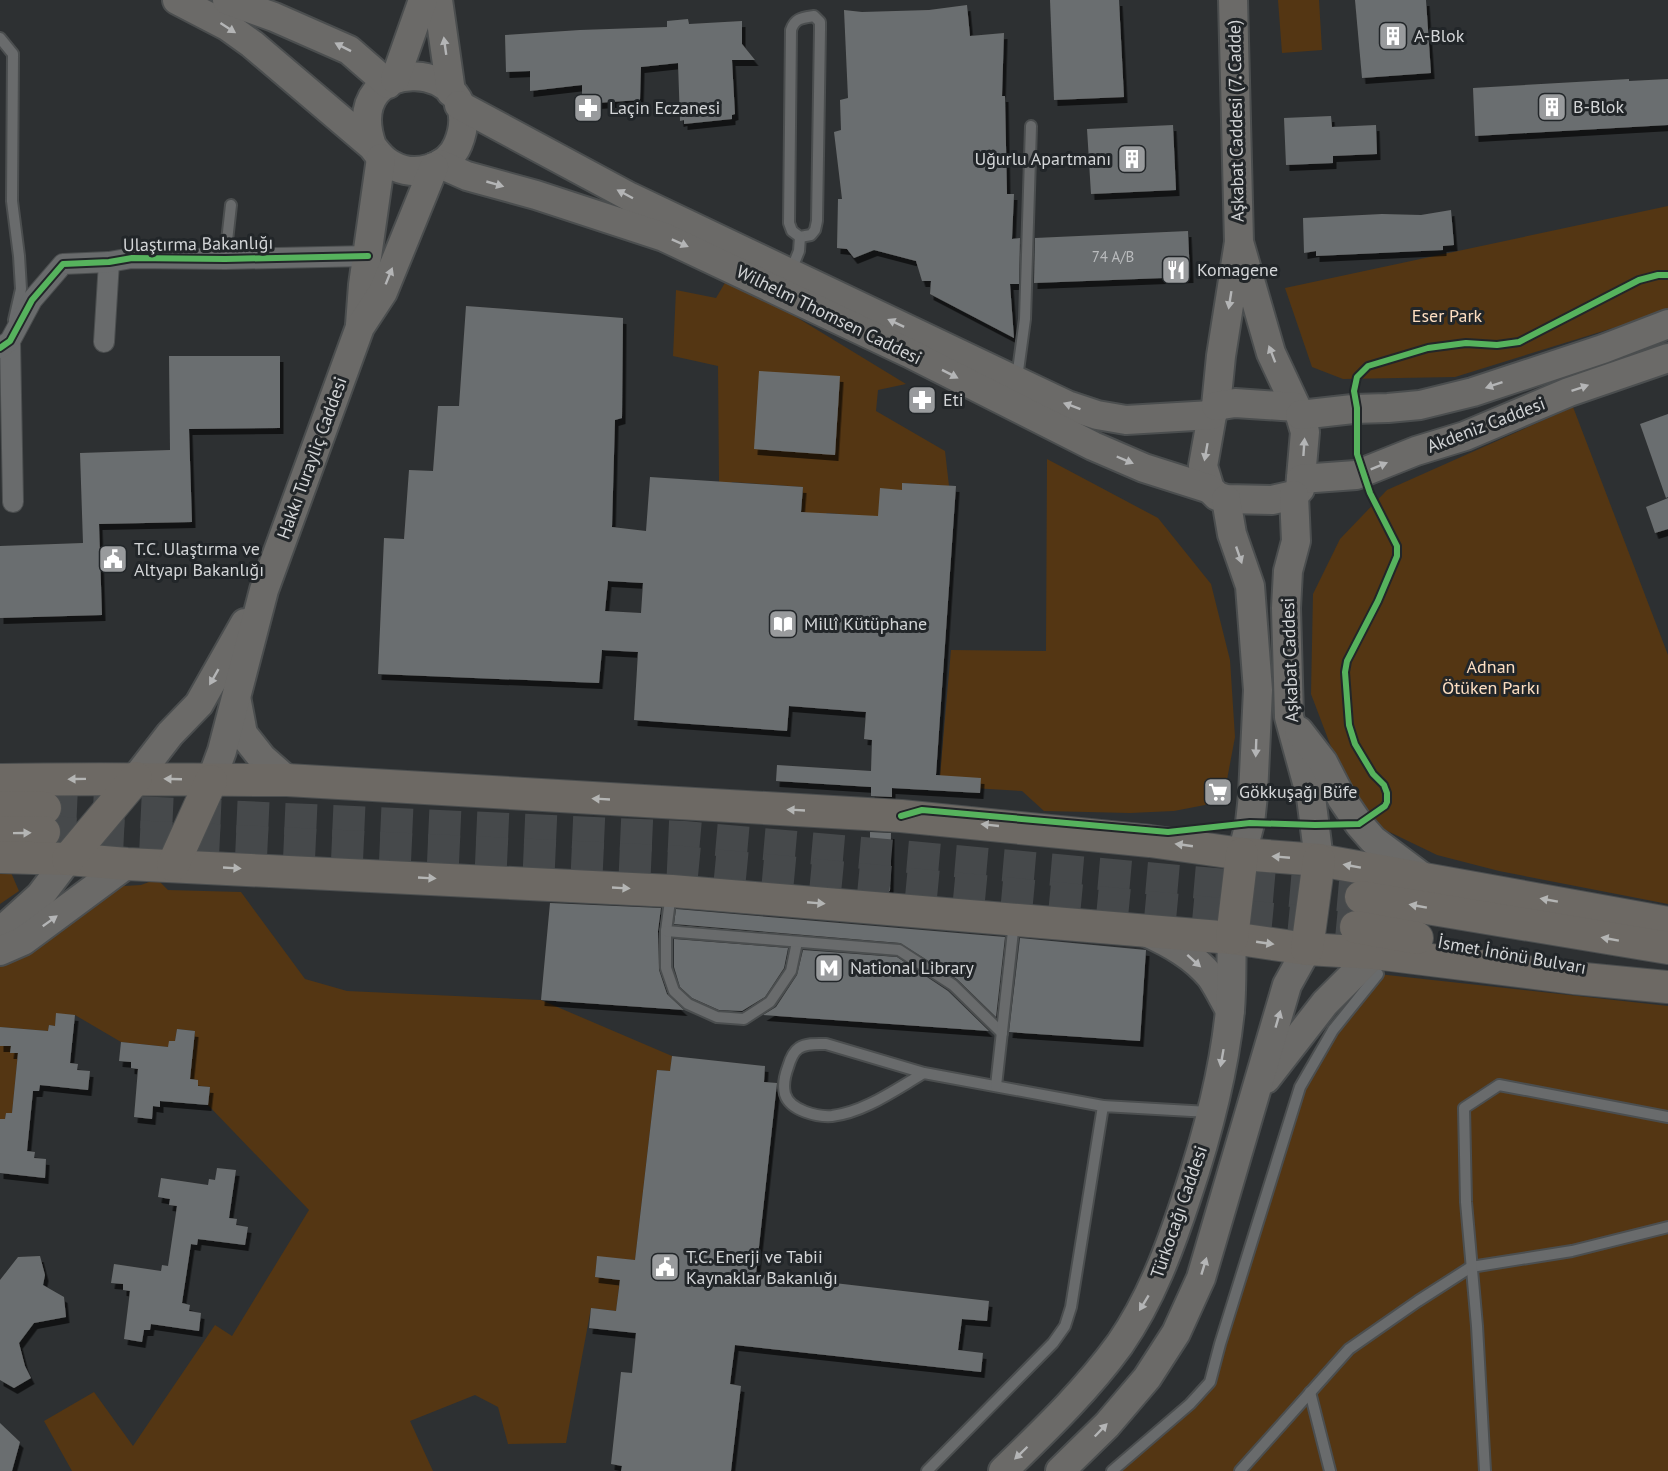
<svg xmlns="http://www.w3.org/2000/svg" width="1668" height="1471" font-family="'PT Sans',sans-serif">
  <defs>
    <filter id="shadow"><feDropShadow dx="3.5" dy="6" stdDeviation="0" flood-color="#0009"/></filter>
  </defs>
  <rect width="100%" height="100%" fill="#2d3032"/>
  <g fill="#543613">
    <path d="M1278,0H1319L1322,50L1282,53Z"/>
    <path d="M1668,206V311L1455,377L1343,379L1312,367L1285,288Z"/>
    <path d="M729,276L906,384L878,390L876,411L945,451L949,486L903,483L902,490L877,531L855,515L827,513L800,535L803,487L732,482L718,505L719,481L718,366L673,356L676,290L716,298Z"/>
    <path d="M1573,407L1668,655V904L1499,871L1437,855L1375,825L1341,773L1311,694L1313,594L1340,539L1387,490Z"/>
    <path d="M1047,459L1158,518L1211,584L1230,660L1235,737L1226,785L1205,805L1174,811L1130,813L1044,811L1022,791L939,786L951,650L1046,651Z"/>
    <path d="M0,868H9L19,891L0,904Z"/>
    <path d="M157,879L168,890L241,892L305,979L347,991L541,1000L672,1056L670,1071L657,1070L635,1260L597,1257L595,1277L620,1280L616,1311L591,1308L566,1443L508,1444L498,1407L475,1395L410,1421L433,1471H72L44,1421L94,1392L133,1446L215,1325L232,1336L309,1210L208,1105L210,1087L198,1086V1080L190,1079L195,1031L177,1029L175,1041L168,1047L121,1042L75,1015L56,1014L55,1026L49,1025L48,1031L0,1027V941L124,886L141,885Z"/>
    <path d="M1378,974L1668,1006V1471H1112L1210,1382L1300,1087Z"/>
    <path d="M0,1046H11L10,1053H18L12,1113H6L5,1119H0Z"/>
  </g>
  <g fill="#6b6e6f" fill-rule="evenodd" filter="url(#shadow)">
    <path d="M1050,0H1119L1124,97L1054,100Z"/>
    <path d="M1355,0H1426L1431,73L1362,78Z"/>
    <path d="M967,5L970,36L1004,33L1002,96H1005L1007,194H1014L1012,239L1020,238L1019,284H1010L1014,338L930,294L931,281H922L916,261L874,250L854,258L847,249L837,248L838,199H842L834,132L841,130L840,100L848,98L844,10L862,12L929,10Z"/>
    <path d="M688,19L689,24L742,21V44L755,60H732L735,114L732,115V119L684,124V120L680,121L678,63L641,67L640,100L582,104V85L530,91V71L506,72L505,35L580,30L667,27V21Z"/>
    <path d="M1629,79V81L1668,79V125L1475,136L1473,88Z"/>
    <path d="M1331,116L1332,127L1376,125L1377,154L1333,156V163L1286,165L1284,118Z"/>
    <path d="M1173,125L1176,190L1091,194L1087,129Z"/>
    <path d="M1451,210L1454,245L1443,246V250L1316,256V251L1304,253L1303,218L1382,214L1421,215Z"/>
    <path d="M1188,231L1190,277L1034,283L1035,238Z"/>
    <path d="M466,306L623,318L622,418L615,420L612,527L646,531L650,477L803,487L801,512L878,516L880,488L902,490V483L956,486L936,775L981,778L980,793L892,788V797L871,796V787L776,781L777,765L871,771L872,740L864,739L866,712L789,706L787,731L634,720L638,652L602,650L599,683L378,674L384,538L404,539L409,470L433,471L438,406H459ZM608,581L643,583L641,613L605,611Z"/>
    <path d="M169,356H280V428L189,429L192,522L99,524L102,615L0,618V546L83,543L80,453L170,450Z"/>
    <path d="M759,371L840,376L835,455L754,449Z"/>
    <path d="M1668,414V497L1666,498L1640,424Z"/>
    <path d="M1668,498V529L1655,533L1646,507Z"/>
    <path d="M870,832L891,833L890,891L870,890Z"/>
    <path d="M550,903L661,908L658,931L659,970L667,994L684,1010L541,1000Z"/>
    <path d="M676,909L1005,937L996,1017L957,979L900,943L674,924Z"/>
    <path d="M1020,938L1146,950L1140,1041L1009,1032Z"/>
    <path d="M674,939L788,948L784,968L765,997L742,1011L719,1010L692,998L680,987L674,967Z"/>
    <path d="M803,950L897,957L948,991L989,1031L763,1015L776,1007L797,975Z"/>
    <path d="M56,1013L75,1015L70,1063L78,1064L77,1070L90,1071L88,1090L40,1085L39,1091H33L27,1151L35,1152L34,1158L46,1159L45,1178L0,1173V1119H5L6,1113H12L18,1053H10L11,1046H0V1027L48,1031L49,1025L55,1026Z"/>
    <path d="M177,1029L195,1031L190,1079L198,1080V1086L210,1087L208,1105L160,1101V1107L153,1106L152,1119L134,1117L138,1069L131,1068V1062L119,1061L121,1042L168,1047L169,1041H175Z"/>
    <path d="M672,1056L765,1066L764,1082L777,1083L756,1274L989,1301L987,1321L962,1319L958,1350L983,1353L981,1372L735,1345L730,1384L741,1386L731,1471H621L622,1466L611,1464L621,1372L632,1373L636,1333L589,1328L591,1308L616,1311L620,1280L595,1277L597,1256L635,1260L657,1070L670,1071Z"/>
    <path d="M217,1168L236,1170L229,1218L237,1219L236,1225L248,1227L245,1245L198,1239L197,1245L191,1244L182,1303L190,1305L189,1311L201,1313L199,1331L151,1324L150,1330H144L142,1342L124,1339L130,1291L123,1290V1284L111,1283L114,1264L161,1271L162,1265L168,1266L177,1206L169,1205L170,1199L158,1197L161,1178L208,1185L209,1179L215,1180Z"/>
    <path d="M40,1256L45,1275L43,1285L64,1297L66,1317L34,1323L19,1343L25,1366L31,1378L14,1388L0,1380V1280L18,1257Z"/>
    <path d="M0,1423L20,1442L12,1471H0Z"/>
  </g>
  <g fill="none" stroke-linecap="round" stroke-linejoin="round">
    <g stroke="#46494b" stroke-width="32" stroke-dasharray="32 16" stroke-linecap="butt">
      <path d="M45,808L684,837L1361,897"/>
      <path d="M44,832L683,862L1356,927"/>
    </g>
    <g stroke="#4b4e4f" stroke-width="14">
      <g id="service">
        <path d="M814,16L820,22V29L817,221L815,230L811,235L800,237L792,231L789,223L791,30C795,18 802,18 814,16Z"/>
        <path d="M0,38L13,54L12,201L19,256L21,289L14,320"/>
        <path d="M225,259L231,205"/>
        <path d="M790,273L799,251L800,237"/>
        <path d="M1017,378L1025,319L1031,126"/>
        <path d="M671,893L666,931V968L674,991L688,1004L717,1017L744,1019L770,1002L791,971L797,942"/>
        <path d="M666,931L899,950L953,985L1002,1033"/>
        <path d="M924,1073C896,1089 865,1112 832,1116C818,1117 790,1111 785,1094C783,1086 785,1075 788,1067C790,1060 793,1052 799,1048C807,1043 818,1044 826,1044L924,1073L1103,1106"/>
        <path d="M996,1086L1014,922"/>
        <path d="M1310,1392L1330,1471"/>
        <path d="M927,1471L1053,1343L1065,1326L1071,1307L1103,1106L1209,1112"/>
        <path d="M1112,1471L1190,1404L1210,1382L1220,1344L1300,1087L1333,1030L1378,974"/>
        <path d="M1240,1471L1349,1349L1418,1301L1471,1267L1572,1251L1668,1227"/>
        <path d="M1485,1471L1477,1326L1466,1202L1464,1108L1499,1085L1668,1117"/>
      </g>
    </g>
    <g stroke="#4b4e4f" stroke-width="22">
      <g id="minor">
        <path d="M10,341L13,502"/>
        <path d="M104,342L109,262"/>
        <path d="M0,348L10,341L32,300L63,264L109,262L132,258L225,259L368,256"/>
      </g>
    </g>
    <g stroke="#4b4e4f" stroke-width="32">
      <g id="secondary">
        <path d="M177,0L227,26L252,44L372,146C378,154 383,161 392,165C414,178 448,169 458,144C493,59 338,48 372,146"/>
        <path d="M227,0L274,17L349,50L388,84"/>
        <path d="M438,0L451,92"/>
        <path d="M1233,0L1239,242L1221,356L1216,406L1212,415L1203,466L1210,489L1217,496L1226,499L1272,500L1294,495L1300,489L1305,432L1300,415L1271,353L1239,242"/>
        <path d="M395,79L423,0"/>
        <path d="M459,105L630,197L1067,405L1097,415L1126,420L1212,415"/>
        <path d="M440,164L467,176L536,195L664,237L909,353L1093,446L1144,468L1210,489"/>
        <path d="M360,325L363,285L381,158"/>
        <path d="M1216,406L1235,403L1296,407"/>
        <path d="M1300,415L1353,409L1388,408L1420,405L1473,392L1603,349L1668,324"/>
        <path d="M1301,479L1356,475L1416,451L1465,436L1569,392L1668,358"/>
        <path d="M1294,495L1296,541L1288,571L1286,608L1289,717L1311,797L1319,860"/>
        <path d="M1226,499L1232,534L1250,586L1258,690L1253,795L1250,823L1242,854"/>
        <path d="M237,702L243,734L262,758L287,780"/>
        <path d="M1299,731L1323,762L1342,799L1359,824L1373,840L1425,879"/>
        <path d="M136,778L170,734L199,704L245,623"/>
        <path d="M211,781L222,751L264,590L360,327L383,292L434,167"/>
        <path d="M0,932L40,896L68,859"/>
        <path d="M1146,932C1170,943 1194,956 1211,977C1218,987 1224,1000 1230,1010"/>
        <path d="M0,951L23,941L127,864"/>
        <path d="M1266,1079L1325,1003L1375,953"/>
        <path d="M1003,1471C1044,1431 1086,1391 1120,1344C1151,1299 1170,1248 1187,1196C1207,1136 1224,1073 1230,1010C1232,986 1231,962 1232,938"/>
        <path d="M1060,1471L1107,1425L1147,1378L1176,1333L1201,1278L1287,985L1307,949"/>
      </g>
    </g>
    <g stroke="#4b4e4f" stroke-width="34">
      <g id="primary">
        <path d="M0,780C96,778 192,780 287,780L901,816L1150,841L1242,854L1319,860L1668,923"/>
        <path d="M0,807L45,808"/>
        <path d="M0,833L44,832"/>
        <path d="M0,857L68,859L127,864L672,891L1232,938L1307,949L1375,953L1574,978L1668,987"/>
        <path d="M68,859L136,778"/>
        <path d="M173,865L211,781"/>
        <path d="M1361,897L1668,948"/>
        <path d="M1356,927L1417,938"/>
        <path d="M1232,938L1242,854"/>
        <path d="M1307,949L1319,860"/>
      </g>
    </g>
    <use href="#service" stroke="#696b6c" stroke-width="10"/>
    <use href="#minor" stroke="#696b6c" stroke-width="20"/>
    <use href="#secondary" stroke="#6b6a68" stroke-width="28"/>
    <use href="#primary" stroke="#6d6964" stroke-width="32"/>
    <g stroke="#222629" stroke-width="10">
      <g id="cycleway">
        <path d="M0,348L10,341L32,300L63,264L109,262L132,258L225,259L368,256"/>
        <path d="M901,816L922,810L1168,832L1250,823L1315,825L1359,824L1385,806L1387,802V793L1384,785L1373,774L1355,744L1349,725L1345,672L1347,661L1378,601L1397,556V546L1370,493L1357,454V408L1354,391L1357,377L1368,366L1428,348L1466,343L1497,345L1519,342L1639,280L1658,275H1668"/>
      </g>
    </g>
    <use href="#cycleway" stroke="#56b35d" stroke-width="6"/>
  </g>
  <defs><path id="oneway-solid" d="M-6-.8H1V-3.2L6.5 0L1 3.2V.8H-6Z" transform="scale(1.5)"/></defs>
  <g fill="#b4b5b6">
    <use href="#oneway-solid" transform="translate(228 28) rotate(33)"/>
    <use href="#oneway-solid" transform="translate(445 46) rotate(-98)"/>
    <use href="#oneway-solid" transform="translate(343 47) rotate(-153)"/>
    <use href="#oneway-solid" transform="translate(495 184) rotate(16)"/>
    <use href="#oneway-solid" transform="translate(625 194) rotate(-152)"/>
    <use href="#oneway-solid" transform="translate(680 243) rotate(24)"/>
    <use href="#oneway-solid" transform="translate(389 276) rotate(-68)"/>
    <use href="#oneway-solid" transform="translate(1230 300) rotate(99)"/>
    <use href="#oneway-solid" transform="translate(896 323) rotate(-155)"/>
    <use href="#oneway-solid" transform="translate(1272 354) rotate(-111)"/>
    <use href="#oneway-solid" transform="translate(950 374) rotate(27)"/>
    <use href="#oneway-solid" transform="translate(1494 385) rotate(161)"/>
    <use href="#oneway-solid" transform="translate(1580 388) rotate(-19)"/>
    <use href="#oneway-solid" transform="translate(1072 406) rotate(-160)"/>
    <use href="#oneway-solid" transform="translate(1304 447) rotate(-86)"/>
    <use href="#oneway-solid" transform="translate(1206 452) rotate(100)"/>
    <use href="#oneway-solid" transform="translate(1125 460) rotate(23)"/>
    <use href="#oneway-solid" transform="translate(1379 466) rotate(-22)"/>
    <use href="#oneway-solid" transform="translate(1239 555) rotate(71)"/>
    <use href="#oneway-solid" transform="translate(214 677) rotate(120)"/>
    <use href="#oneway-solid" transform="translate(1256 748) rotate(92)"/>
    <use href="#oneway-solid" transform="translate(50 921) rotate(-36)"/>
    <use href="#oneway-solid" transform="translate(1194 961) rotate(42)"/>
    <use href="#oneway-solid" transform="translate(1278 1019) rotate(-74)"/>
    <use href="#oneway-solid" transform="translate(1222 1058) rotate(100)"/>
    <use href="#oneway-solid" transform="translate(1204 1266) rotate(-73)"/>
    <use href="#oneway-solid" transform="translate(1144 1303) rotate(121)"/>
    <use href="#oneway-solid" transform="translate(1101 1430) rotate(-46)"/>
    <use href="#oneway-solid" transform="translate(1021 1453) rotate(136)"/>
  </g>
  <g fill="#b4b5b4">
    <use href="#oneway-solid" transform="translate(77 779) rotate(179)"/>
    <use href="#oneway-solid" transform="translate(173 779) rotate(-178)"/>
    <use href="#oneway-solid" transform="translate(601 799) rotate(-177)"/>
    <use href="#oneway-solid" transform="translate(796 810) rotate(-177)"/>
    <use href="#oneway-solid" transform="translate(990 825) rotate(-174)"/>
    <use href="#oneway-solid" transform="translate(22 833) rotate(-1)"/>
    <use href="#oneway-solid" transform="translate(1184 845) rotate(-172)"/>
    <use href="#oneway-solid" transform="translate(1281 857) rotate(-175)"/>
    <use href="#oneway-solid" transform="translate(1352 866) rotate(-170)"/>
    <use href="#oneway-solid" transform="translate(232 868) rotate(3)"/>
    <use href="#oneway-solid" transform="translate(427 878) rotate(3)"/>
    <use href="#oneway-solid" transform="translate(621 888) rotate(3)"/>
    <use href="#oneway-solid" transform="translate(1549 900) rotate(-170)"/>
    <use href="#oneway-solid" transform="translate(816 903) rotate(5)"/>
    <use href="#oneway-solid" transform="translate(1418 906) rotate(-170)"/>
    <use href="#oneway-solid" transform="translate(1610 939) rotate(-170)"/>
    <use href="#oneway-solid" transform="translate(1265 943) rotate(8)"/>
  </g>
  <defs>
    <g id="building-square" transform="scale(1.5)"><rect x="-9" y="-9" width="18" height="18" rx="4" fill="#999b9d" stroke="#222629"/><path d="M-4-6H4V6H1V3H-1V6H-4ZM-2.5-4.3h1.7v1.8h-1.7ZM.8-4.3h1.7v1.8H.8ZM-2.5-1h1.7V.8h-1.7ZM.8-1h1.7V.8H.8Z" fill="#fff"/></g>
    <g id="pharmacy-square" transform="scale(1.5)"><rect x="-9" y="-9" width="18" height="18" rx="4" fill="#999b9d" stroke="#222629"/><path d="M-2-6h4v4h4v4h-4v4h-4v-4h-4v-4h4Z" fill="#fff"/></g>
    <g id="restaurant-square" transform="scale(1.5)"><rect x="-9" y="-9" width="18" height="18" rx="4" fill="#999b9d" stroke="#222629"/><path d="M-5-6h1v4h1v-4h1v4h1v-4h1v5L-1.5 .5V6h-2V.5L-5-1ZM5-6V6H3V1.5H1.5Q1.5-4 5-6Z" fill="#fff"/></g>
    <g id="civic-square" transform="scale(1.5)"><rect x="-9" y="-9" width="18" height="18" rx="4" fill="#999b9d" stroke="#222629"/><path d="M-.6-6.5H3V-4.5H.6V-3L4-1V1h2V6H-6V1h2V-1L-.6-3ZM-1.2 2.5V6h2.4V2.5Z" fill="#fff"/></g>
    <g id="library-square" transform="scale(1.5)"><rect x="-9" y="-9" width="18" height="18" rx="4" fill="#999b9d" stroke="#222629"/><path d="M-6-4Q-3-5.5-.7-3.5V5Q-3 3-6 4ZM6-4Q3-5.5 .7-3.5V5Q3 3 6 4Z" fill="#fff"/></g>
    <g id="supermarket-square" transform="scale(1.5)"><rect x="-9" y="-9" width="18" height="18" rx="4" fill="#999b9d" stroke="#222629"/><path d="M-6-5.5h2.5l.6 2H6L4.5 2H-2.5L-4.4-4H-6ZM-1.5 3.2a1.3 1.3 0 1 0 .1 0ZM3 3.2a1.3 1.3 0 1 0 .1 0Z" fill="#fff"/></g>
    <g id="metro-square" transform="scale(1.5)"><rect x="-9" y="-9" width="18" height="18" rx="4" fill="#999b9d" stroke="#222629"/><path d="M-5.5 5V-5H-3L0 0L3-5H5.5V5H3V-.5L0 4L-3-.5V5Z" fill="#fff"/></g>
  </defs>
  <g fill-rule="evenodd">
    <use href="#building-square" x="1393" y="36"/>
    <use href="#building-square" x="1552" y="107"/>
    <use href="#pharmacy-square" x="588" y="108"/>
    <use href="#building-square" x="1132" y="159"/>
    <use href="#restaurant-square" x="1176" y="270"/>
    <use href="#pharmacy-square" x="922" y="400"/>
    <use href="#civic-square" x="113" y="559"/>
    <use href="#library-square" x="783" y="624"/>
    <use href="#supermarket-square" x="1218" y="792"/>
    <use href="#metro-square" x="829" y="968"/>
    <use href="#civic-square" x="665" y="1267"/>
  </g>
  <g text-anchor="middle" stroke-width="6" stroke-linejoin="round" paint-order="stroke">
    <g font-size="15" fill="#b9bbbd">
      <text x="1113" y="262">74 A/B</text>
    </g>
    <g font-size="18" fill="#d3d5d7" stroke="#222629" text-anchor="start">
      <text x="1414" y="42">A-Blok</text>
      <text x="1573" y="113">B-Blok</text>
      <text x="609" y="114">Laçin Eczanesi</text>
      <text x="1111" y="165" text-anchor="end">Uğurlu Apartmanı</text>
      <text x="1197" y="276">Komagene</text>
      <text x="943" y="406">Eti</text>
      <text x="134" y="555">T.C. Ulaştırma ve<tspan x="134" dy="21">Altyapı Bakanlığı</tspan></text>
      <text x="804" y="630">Millî Kütüphane</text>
      <text x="1239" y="798">Gökkuşağı Büfe</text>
      <text x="850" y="974">National Library</text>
      <text x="686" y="1263">T.C. Enerji ve Tabii<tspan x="686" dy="21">Kaynaklar Bakanlığı</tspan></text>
    </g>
    <g font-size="18" fill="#d3d5d7" stroke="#222629">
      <text transform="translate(1236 121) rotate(-91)" y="6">Aşkabat Caddesi (7. Cadde)</text>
      <text transform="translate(198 244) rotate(-1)" y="6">Ulaştırma Bakanlığı</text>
      <text transform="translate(829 315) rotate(26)" y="6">Wilhelm Thomsen Caddesi</text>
      <text transform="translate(1486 425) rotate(-21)" y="6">Akdeniz Caddesi</text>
      <text transform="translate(312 458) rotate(-70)" y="6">Hakkı Turayliç Caddesi</text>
      <text transform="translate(1290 660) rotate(-92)" y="6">Aşkabat Caddesi</text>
      <text transform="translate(1512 955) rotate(10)" y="6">İsmet İnönü Bulvarı</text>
      <text transform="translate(1179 1212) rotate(-71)" y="6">Türkocağı Caddesi</text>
    </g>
    <g font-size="18" fill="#fddec1" stroke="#222629">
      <text x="1447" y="322">Eser Park</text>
      <text x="1491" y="673">Adnan<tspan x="1491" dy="21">Ötüken Parkı</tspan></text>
    </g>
  </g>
</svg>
